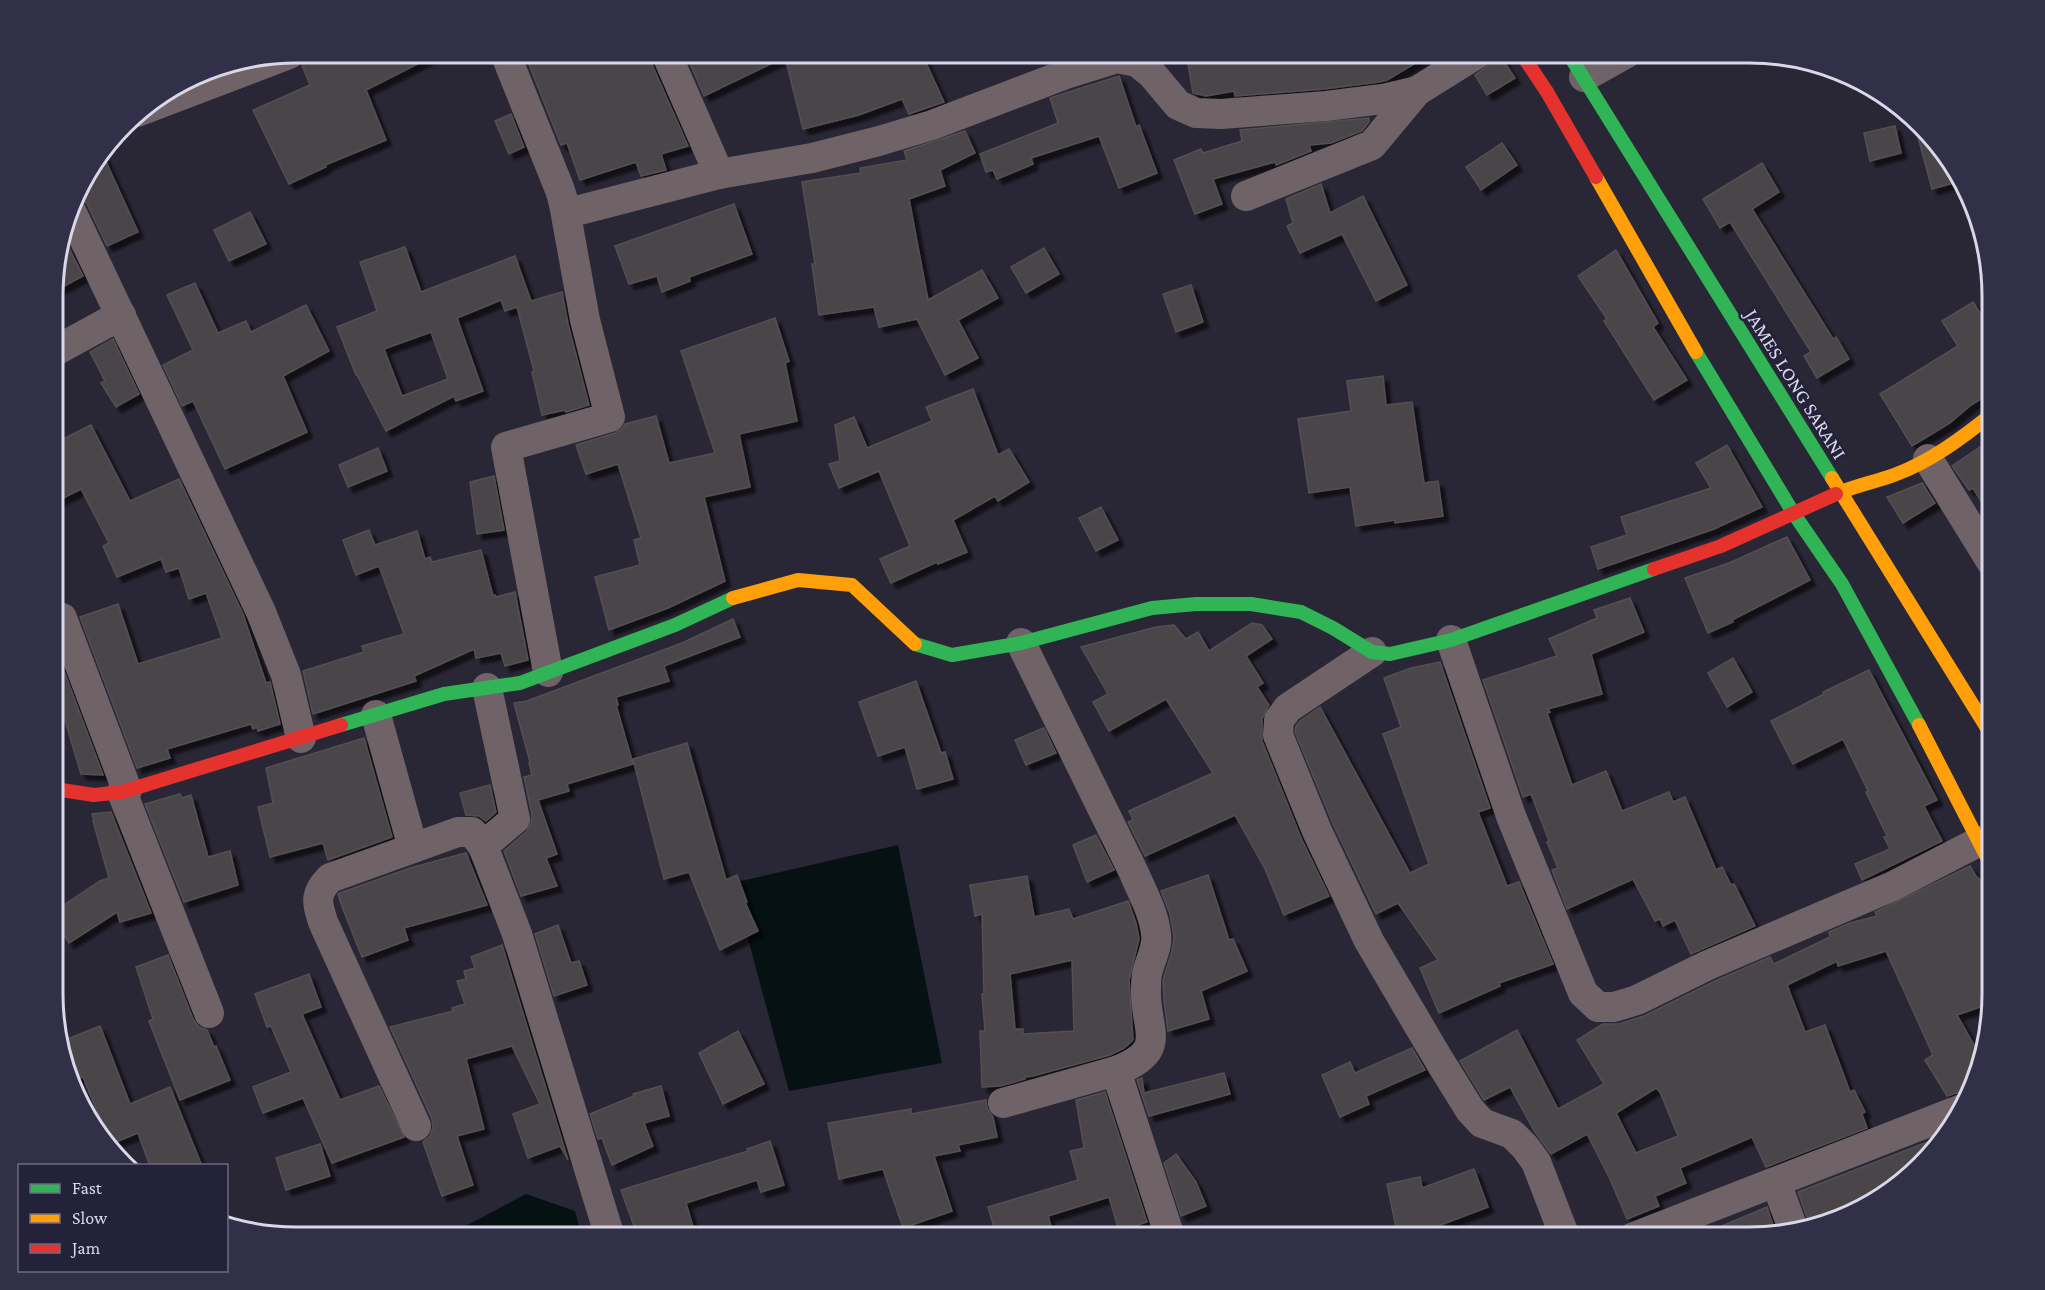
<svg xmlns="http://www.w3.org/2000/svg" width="2045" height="1290" font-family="'Crimson Pro',serif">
  <defs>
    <filter id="shadow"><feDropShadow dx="5.5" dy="5.5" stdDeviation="1.5" flood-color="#0009"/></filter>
  </defs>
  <rect width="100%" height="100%" fill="#292735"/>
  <g fill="#061113">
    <path d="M898,845L942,1063L789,1091L733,883Z"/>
    <path d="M526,1194L575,1211L582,1237H461L462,1228Z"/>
  </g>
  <g fill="#484548" stroke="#534f53" stroke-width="1.5" fill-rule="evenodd" filter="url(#shadow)">
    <path d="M306,52H441L366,90L386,140L325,165L326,167L289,184L253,110L310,85L302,65Z"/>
    <path d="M524,52H649L650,60L688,146L661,154L666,170L641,176L636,162L580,180L567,143L561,145Z"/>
    <path d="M685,52H921L944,102L909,114L902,99L859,115L803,129L785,57L704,96Z"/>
    <path d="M1186,52H1434L1387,80L1379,82L1324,89L1235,96L1234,91L1206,96L1193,93Z"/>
    <path d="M1495,52H1503L1505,63L1515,78L1487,95L1475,75L1493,62Z"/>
    <path d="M1119,76L1136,127L1139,125L1157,173L1119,188L1099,136L1031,158L1033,164L997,179L993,170L986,172L980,154L1058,123L1050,98Z"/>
    <path d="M511,114L524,147L509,154L495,121Z"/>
    <path d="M1369,118V122L1362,131L1331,143L1309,145L1311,151L1276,165L1275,162L1213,179L1222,204L1195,214L1174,160L1201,149L1203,153L1242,141L1240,130Z"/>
    <path d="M1895,126L1901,153L1870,161L1864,133Z"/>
    <path d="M1915,126L1949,162L1954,183L1932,189Z"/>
    <path d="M965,131L975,153L940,170L945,186L909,199L928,300L982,270L998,298L958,320L978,358L945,375L917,319L879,327L874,307L819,315L812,264H815L802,182L861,173L860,168L907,160L904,151Z"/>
    <path d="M1502,143L1517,165L1481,190L1466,167Z"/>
    <path d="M103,155L138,232L107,246L87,204L76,193L78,188Z"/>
    <path d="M1762,163L1779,192L1752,209L1833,339L1836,337L1849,359L1817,378L1804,356L1811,352L1730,222L1720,228L1703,199Z"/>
    <path d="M1321,184L1330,213L1363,196L1407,285L1376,301L1342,234L1300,253L1287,226L1293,223L1286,199Z"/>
    <path d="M734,204L752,254L689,277L690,281L662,292L657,276L629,284L615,246Z"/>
    <path d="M250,212L266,244L229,261L214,230Z"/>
    <path d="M68,246L83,276L55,291V264L59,250Z"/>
    <path d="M405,247L421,292L515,256L531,301L562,292L568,324L589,405L566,412L565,410L542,415L532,372L534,371L517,307L505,311L501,300L457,318L483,391L456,401L454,396L386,431L357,375H356L337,327L377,311L360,262ZM431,332L448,379L402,396L384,349Z"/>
    <path d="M1044,248L1059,274L1026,293L1011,267Z"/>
    <path d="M1616,250L1658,323L1653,327L1687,380L1654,400L1604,321L1607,319L1578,276Z"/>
    <path d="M195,283L218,333L246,321L251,332L306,305L329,351L283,376L307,432L225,469L193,401L182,406L163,365L193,350L167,295Z"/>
    <path d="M1191,285L1203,322L1176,332L1163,294Z"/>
    <path d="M1973,302L1992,332V392L1971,405L1950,423L1912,446L1880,394L1958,346L1942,321Z"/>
    <path d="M775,318L789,361L785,363L797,421L739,434L750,487L704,497L725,581L668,608L609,630L595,577L640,565L634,540L641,538L618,464L586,474L576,445L615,433L622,429L625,424L656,416L669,463L715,453L681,351Z"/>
    <path d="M113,339L139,394L116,407L101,383L105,381L90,352Z"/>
    <path d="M1383,376L1386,405L1412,402L1424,483L1438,481L1443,516L1395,523V520L1356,526L1350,487L1309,493L1298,419L1351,411L1347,381Z"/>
    <path d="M973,389L998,455L1009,449L1029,482L998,501L995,496L953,520L967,552L938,564L937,562L891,583L880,559L910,546L879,471L839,488L829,464L840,461L835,425L854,417L867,448L932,421L926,407Z"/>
    <path d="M91,425L130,501L179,479L243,614L266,683L270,682L280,724L258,731L257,727L253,729L251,724L167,749L170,758L137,768L80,617L118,604L138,664L222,638L206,593L189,599L179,568L166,572L161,559L117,577L103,546L109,543L81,489L55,502V443Z"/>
    <path d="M1727,445L1762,507L1714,529L1598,569L1591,547L1627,535L1621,517L1711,488L1696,463Z"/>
    <path d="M1983,445L1992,459V519L1973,488L1969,490L1952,466Z"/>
    <path d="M378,448L387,471L348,487L339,465Z"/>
    <path d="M494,476L504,530L477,534L470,482Z"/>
    <path d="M1922,483L1935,503L1903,523L1887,497Z"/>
    <path d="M1101,507L1118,540L1096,551L1079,518Z"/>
    <path d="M369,530L375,545L417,531L425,559L430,557L432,562L481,550L493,596L495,595L496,597L515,592L528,660L505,666L501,653L476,658L474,649L414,676L416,681L313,714L303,671L364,652L362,646L404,634L379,566L356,575L343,540Z"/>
    <path d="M1787,537L1810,580L1732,620L1733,622L1708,633L1685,578L1729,563Z"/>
    <path d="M1630,598L1644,632L1591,654L1602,694L1548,709L1550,712L1547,713L1572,785L1606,771L1622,811L1669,792L1673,802L1685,797L1716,870L1722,867L1731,885L1734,884L1755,926L1691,954L1675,920L1663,926L1660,919L1655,921L1633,879L1567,909L1552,870L1558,868L1547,842L1549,841L1531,794L1523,797L1483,680L1557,656L1549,639L1597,618L1594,610Z"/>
    <path d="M733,619L740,637L664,666L669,681L616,697L618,705H616L633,764L567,784L569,791L538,800L557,854L546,858L557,886L521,896L504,851L526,832L531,824L532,815L524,777L532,775L529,763L530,762L514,703L527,701L682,643Z"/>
    <path d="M1252,623L1262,625L1272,639L1246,656L1263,683L1257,687L1269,705L1262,719V741L1301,838L1329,896L1284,915L1265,869L1235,815L1145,856L1128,822L1133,820L1129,811L1213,773L1166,699L1109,731L1093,702L1108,694L1081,647L1156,627L1174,625L1186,639L1198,632L1209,651Z"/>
    <path d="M55,647L103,775L81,774L55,687Z"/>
    <path d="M1733,658L1752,692L1727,707L1708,673Z"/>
    <path d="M1440,662L1490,808L1478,812L1507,886L1519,882L1553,964L1499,983L1500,986L1439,1013L1420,968L1438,960L1398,903L1376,914L1333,824L1295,732L1296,726L1300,721L1320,707L1410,873L1429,864L1383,734L1401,727L1384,678L1411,668Z"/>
    <path d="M1869,670L1937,800L1924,806L1942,841L1862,880L1855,864L1890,849L1884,837L1887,836L1866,792L1868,791L1843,739L1793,764L1771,721L1824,694L1823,692Z"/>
    <path d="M916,681L941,753L945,752L953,779L917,789L905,747L878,756L859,702Z"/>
    <path d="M1044,728L1056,753L1026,765L1015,740Z"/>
    <path d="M364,738L392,837L328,860L323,843L270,857L258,807L273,803L266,768Z"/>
    <path d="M687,743L726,880L737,875L747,902H745L758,931L720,950L689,872L664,879L633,759Z"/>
    <path d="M490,785L496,812L486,821L479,816L466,815L460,793Z"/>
    <path d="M180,794L182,798L191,795L208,857L230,851L238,885L184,902L145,804Z"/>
    <path d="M111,812L151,913L120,922L117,912L69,943L55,921V911L100,881L109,878L93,821H94L92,814Z"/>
    <path d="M1096,835L1114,870L1087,882L1073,845Z"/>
    <path d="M466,853L487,905L404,928L408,940L362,957L341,904L338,894L340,893L410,868Z"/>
    <path d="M1970,866L1976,876L1985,884L1988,890L1983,892L1992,915V1003L1957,1015L1982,1059L1980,1072L1969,1094L1956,1093L1947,1096L1925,1060L1933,1055L1886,951L1838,966L1837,961L1787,985L1805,1032L1825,1025L1850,1092L1854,1090L1865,1112L1862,1114L1867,1128L1766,1167L1752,1137L1680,1168L1686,1183L1655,1196L1659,1206L1627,1219L1609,1177L1587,1134L1551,1154L1535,1132L1510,1087L1484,1100L1460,1061L1517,1030L1558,1109L1604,1084L1577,1040L1603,1024H1619L1644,1016L1715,981L1770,957L1774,964L1830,937L1829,932L1850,923L1877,916L1875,912ZM1656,1088L1660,1092L1678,1136L1636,1153L1616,1113Z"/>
    <path d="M1208,875L1229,940L1233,939L1247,971L1201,991L1209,1019L1168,1031L1164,1001L1163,980L1172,951L1174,937L1170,914L1161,891Z"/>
    <path d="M1027,876L1034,917L1069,909L1073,919L1128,901L1136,923L1139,939L1129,980L1133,1040L1124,1048L1110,1055L1033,1076L1025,1077V1079L1000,1086L982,1087L980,1031H985L982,994H984L982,914L975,916L970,885ZM1072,960L1074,1031L1023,1034V1029H1015L1010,974Z"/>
    <path d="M558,925L571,963L579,961L587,985L554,996L535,934Z"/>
    <path d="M502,945L568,1160L560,1146L528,1158L513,1114L540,1104L512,1046L466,1059L484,1129L457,1136L473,1185L442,1196L423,1142L430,1136L433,1127L432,1119L390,1027L453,1011L452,1008L465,1004L457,981L466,979L464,971L475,968L471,957Z"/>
    <path d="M168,955L193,1019L199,1027L207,1030L214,1047L216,1046L230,1080L180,1100L149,1021L153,1019L136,967Z"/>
    <path d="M309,974L321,1007L302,1014L340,1100L379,1086L404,1137L332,1163L303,1098L263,1113L253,1087L291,1072L271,1026L267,1027L255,994Z"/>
    <path d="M100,1026L130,1104L170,1087L202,1166H150L138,1133L111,1144L83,1077L73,1080L60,1042Z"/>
    <path d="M738,1031L764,1084L723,1104L699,1053Z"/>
    <path d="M1412,1048L1425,1070L1366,1096L1369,1104L1340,1117L1322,1075L1350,1062L1355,1073Z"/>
    <path d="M1224,1073L1230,1094L1149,1116L1137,1080L1142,1078L1144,1093Z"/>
    <path d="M661,1086L669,1116L644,1123L653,1146L612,1165L602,1138L598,1139L590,1114L634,1096L633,1094Z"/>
    <path d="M1105,1092L1147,1222L1119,1231L1109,1197L1048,1216L1054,1237H997L988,1207L1078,1180L1070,1151L1084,1148L1076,1100Z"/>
    <path d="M986,1100L987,1108L993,1117L997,1137L958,1145L960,1151L934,1156L952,1211L903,1228L883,1169L839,1179L828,1123L911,1109V1114Z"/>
    <path d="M1943,1136L1880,1196L1809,1223L1798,1192Z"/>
    <path d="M770,1141L784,1185L761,1192L757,1180L686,1203L696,1237H638L621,1190L748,1151L747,1149Z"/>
    <path d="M320,1144L330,1176L286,1190L276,1158Z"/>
    <path d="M1176,1154L1196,1182L1206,1206L1181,1216L1164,1163Z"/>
    <path d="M1474,1169L1488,1207L1438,1226L1441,1237H1398L1387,1184L1420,1177L1422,1188Z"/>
    <path d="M1767,1207L1776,1234L1765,1237H1696Z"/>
  </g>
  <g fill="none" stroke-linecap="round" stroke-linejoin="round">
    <g stroke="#6f6368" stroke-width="30">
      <path d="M505,53L560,190L566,211L568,213L719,174L812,158L879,141L932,125L1066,74L1117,58L1137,62L1152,74L1178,105L1196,113L1221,114L1326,106L1382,99L1417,91L1478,53"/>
      <path d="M666,53L719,174"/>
      <path d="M1584,77L1627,53"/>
      <path d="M137,112L289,54"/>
      <path d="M1246,196L1372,145L1417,91"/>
      <path d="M71,211L261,612L286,675L301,738"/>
      <path d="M55,351L121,315"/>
      <path d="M1928,459L1992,563"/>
      <path d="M62,618L127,790"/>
      <path d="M1451,640L1511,816L1583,993L1598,1007H1614L1637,1000L1708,965L1893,886L1980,841"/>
      <path d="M1372,652L1288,708L1279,720L1278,735L1317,831L1369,941L1439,1060L1470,1110L1482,1123L1512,1134L1525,1147L1536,1162L1565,1237"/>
      <path d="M548,672L506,447L610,417L585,320L564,204"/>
      <path d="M376,715L413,848"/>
      <path d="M122,792L209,1013"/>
      <path d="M483,846L515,819L487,688"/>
      <path d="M1116,1071L1170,1237"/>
      <path d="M1003,1103L1116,1071C1171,1050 1144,1030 1146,988C1146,982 1146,975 1148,970C1151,958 1158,946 1156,934C1154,913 1142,892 1134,873L1021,643"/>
      <path d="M416,1126L323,922C317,902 314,894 330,878L458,832H472L483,846L517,934L610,1237"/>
      <path d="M1776,1182L1793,1229"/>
      <path d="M1634,1237L1962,1109"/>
    </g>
    <g stroke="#30b455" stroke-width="14">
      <path d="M1568,53L1832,478"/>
      <path d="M1696,352L1794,514L1842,584L1919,725"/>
      <path d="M915,644L952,655L1021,643L1152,608L1196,604H1251L1301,612L1333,628L1372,652L1390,654L1451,640L1654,569"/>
      <path d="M341,725L444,694L520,683L675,625L733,598"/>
    </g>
    <g stroke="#ff9f0a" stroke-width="14">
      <path d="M1596,177L1696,352"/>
      <path d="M1832,478L1992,736"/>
      <path d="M1836,494C1854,486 1875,482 1894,475C1930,462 1962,438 1992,414"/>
      <path d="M733,598L798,580L852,585L915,644"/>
      <path d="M1919,725L1992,867"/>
    </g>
    <g stroke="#e5322d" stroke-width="14">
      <path d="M1521,53L1547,92L1596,177"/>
      <path d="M1654,569L1721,546L1836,494"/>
      <path d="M55,789L94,795L122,792L341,725"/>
    </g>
  </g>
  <g text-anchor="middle" stroke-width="5" stroke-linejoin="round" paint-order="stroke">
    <g font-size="20" fill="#d9d8e9" stroke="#24213b">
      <text transform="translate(1796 384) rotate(58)" y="7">JAMES LONG SARANI</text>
    </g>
  </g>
  <path d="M0 0H2045V1290H0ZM296 63H1749A233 233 0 0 1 1982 296V994A233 233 0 0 1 1749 1227H296A233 233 0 0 1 63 994V296A233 233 0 0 1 296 63Z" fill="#323049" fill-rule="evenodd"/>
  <path fill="none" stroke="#d9d8e9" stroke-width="3" d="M296 63H1749A233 233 0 0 1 1982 296V994A233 233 0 0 1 1749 1227H296A233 233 0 0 1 63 994V296A233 233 0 0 1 296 63Z"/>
  <rect x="18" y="1164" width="210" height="108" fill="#24213b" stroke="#6c6a81" stroke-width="1.5"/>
  <rect x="30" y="1184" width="30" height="9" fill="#30b455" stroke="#6c6a81" stroke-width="1.5"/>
  <text x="72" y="1194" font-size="18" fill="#d9d8e9">Fast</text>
  <rect x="30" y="1214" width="30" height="9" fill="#ff9f0a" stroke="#6c6a81" stroke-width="1.5"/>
  <text x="72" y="1224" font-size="18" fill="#d9d8e9">Slow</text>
  <rect x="30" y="1244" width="30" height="9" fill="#e5322d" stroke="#6c6a81" stroke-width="1.5"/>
  <text x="72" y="1254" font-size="18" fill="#d9d8e9">Jam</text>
</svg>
